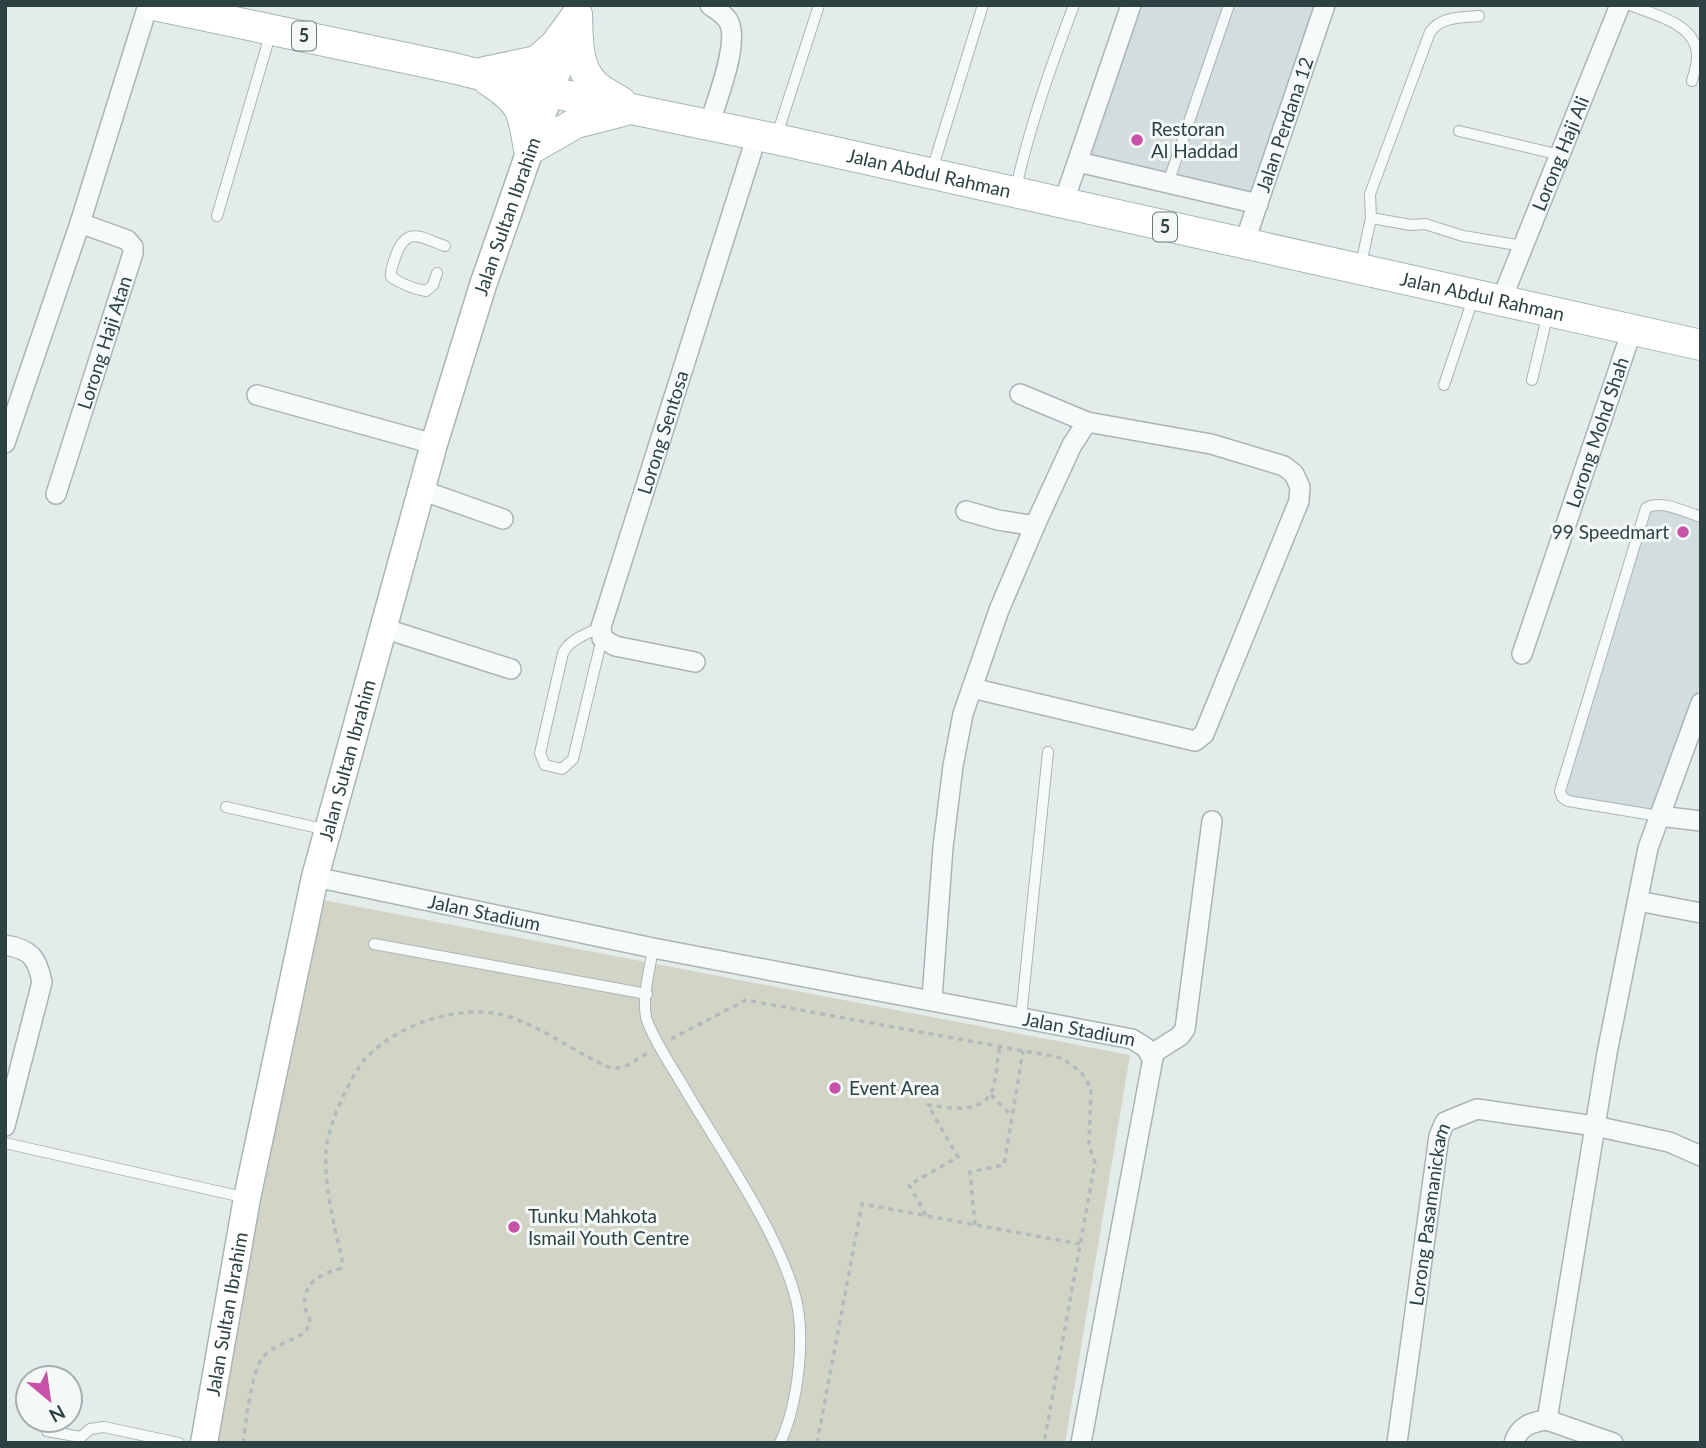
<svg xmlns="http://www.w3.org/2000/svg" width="1706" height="1448" font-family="Lato,sans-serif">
  <rect width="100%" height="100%" fill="#e4ebeb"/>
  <g fill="#d3dddd">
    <path d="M1138,5H1318L1254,197L1086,158Z"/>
    <path d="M1653,509H1663L1701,521V683L1654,810L1571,796L1565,791L1646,518Z"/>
  </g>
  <path fill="#d2d5c6" d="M318,899L1130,1055L1065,1443H216Z"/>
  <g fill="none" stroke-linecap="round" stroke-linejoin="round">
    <g stroke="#a9b5b5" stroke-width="12">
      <g id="lane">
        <path d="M1630,5C1654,15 1695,23 1697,54C1698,63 1694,73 1692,81"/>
        <path d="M1459,131L1560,155"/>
        <path d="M777,135L819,5"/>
        <path d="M932,170L983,5"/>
        <path d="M1168,183L1229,5"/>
        <path d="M1016,188C1030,125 1051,66 1074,5"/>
        <path d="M217,216L271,32"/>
        <path d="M1371,218L1370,194L1430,32C1442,16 1460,18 1479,16"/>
        <path d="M1361,264L1371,218L1411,225L1425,224L1463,236L1523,246"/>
        <path d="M437,273L433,285L426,291C413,289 402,284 391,277C390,269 394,262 396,255C407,225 422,238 445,246"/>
        <path d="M1532,380L1548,313"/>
        <path d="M1444,385L1474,296"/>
        <path d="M601,627C587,634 570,639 563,653L540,753L545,765L562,769L573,759L602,638"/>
        <path d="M226,807L327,830"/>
        <path d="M1659,816L1568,801L1562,797L1560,791L1646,508C1661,499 1685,512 1701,517"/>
        <path d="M374,944L647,994"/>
        <path d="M653,948C650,969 642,996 646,1017C650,1035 679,1078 689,1096C724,1155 775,1228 794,1292C807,1333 798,1405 780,1443"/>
        <path d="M1021,1017L1048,752"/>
        <path d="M5,1143L247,1198"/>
        <path d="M47,1431L81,1437L90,1429L104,1427L179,1443"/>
      </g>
    </g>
    <g stroke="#a9b5b5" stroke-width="22">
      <g id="street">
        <path d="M709,125C716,102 742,38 727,19C723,14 715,9 710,5"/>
        <path d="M1078,162L1258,204"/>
        <path d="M1063,204L1131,5"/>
        <path id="s1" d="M1244,244L1325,5"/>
        <path id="s2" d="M1501,301L1620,5"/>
        <path d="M257,395L434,444"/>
        <path d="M5,443L80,223L148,5"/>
        <path d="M421,490L503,519"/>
        <path id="s3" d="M56,494L133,253V247L127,240L80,223"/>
        <path d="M966,511L998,520L1035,526"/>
        <path d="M383,628L511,669"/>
        <path id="s4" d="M1522,654L1632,330"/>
        <path id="s5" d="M695,662L615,646L602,638L601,627L757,135"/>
        <path d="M972,688L1195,741L1204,734L1299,501L1300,487L1294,474L1284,466L1211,444L1087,422L1020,394"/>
        <path d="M1659,816L1701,821"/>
        <path id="s6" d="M315,877L653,948L1132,1039L1145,1047L1153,1058L1081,1443"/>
        <path d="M1638,901L1701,913"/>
        <path d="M5,945C30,949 37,957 42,982L5,1126"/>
        <path d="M932,999L943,847L953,766L963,714L999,610L1036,523L1072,445L1087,422"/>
        <path d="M1150,1055L1180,1036L1185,1029L1212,821"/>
        <path id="s7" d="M1397,1443L1439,1136L1445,1122L1477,1109L1595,1126L1669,1142L1701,1156"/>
        <path d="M1514,1443C1519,1426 1531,1422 1547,1420"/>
        <path d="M1613,1443L1547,1420L1607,1053L1648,848L1701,703"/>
      </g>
    </g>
    <g stroke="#a9b5b5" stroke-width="29">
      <g id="secondary">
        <path id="s8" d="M204,1443L247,1198L315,877L434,444L483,285L573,27"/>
      </g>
    </g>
    <g stroke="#a4b6b6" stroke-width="32">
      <g id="primary">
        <path id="s9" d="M154,5L453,68L549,92L776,139L1701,345"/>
        <path d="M577,15C578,38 576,66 594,84C601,91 613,97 621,102"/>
        <path d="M485,72L537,61L555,45L577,15"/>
        <path d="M489,81C523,103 523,112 529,150L576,123L623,111"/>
      </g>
    </g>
    <g stroke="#b2bbbc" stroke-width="3.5" stroke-dasharray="5 5" stroke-linecap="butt">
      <path d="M671,1039L746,1000L1062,1058L1081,1072L1091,1088L1089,1145L1095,1163L1044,1443"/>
      <path d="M991,1095L1012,1116"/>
      <path d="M926,1215L909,1185L958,1157L928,1105C952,1108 986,1116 994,1085C997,1072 997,1059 1000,1046"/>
      <path d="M975,1225L970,1172L1004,1165L1023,1051"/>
      <path d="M243,1443C246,1423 251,1371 263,1357C273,1345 293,1341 306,1332L310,1320C299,1302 305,1282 325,1274C330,1271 335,1271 341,1268L342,1260C334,1224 324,1187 326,1150C328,1126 350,1076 366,1058C398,1024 459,1004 503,1015C543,1026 576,1054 613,1069L628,1065L649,1052"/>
      <path d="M817,1443L862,1204L1080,1244"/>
    </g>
    <use href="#lane" stroke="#f7fafa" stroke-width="10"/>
    <use href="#street" stroke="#f7fafa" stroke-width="19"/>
    <use href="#secondary" stroke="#fff" stroke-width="26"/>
    <use href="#primary" stroke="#fff" stroke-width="30"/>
  </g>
  <g fill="#c852aa" stroke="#f4f9f8" stroke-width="2.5">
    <circle cx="1137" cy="140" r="7"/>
    <circle cx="1683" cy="532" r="7"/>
    <circle cx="835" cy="1088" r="7"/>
    <circle cx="514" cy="1227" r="7"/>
  </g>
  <g text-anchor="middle" stroke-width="6" stroke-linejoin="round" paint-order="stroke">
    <g fill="#f4f9f8" stroke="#697979" stroke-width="2">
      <rect x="292" y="21.5" width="24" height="29" rx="5"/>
      <rect x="1153" y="212.5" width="24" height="29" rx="5"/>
    </g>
    <g font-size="18" font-weight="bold" fill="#2d4243">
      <text x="304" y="42">5</text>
      <text x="1165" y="233">5</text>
    </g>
    <g font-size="19" fill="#2d4243" stroke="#f4f9f8">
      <text dy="7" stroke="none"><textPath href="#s1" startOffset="126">Jalan Perdana 12</textPath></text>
      <text dy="7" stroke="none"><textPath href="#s2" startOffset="159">Lorong Haji Ali</textPath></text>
      <text dy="7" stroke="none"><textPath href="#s9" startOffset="793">Jalan Abdul Rahman</textPath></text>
      <text dy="7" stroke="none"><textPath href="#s8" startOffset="1265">Jalan Sultan Ibrahim</textPath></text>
      <text dy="7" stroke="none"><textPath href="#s9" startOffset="1360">Jalan Abdul Rahman</textPath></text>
      <text dy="7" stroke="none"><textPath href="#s3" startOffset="159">Lorong Haji Atan</textPath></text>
      <text dy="7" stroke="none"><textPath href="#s4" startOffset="234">Lorong Mohd Shah</textPath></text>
      <text dy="7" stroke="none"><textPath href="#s5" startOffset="312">Lorong Sentosa</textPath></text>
      <text dy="7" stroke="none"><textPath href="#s8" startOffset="698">Jalan Sultan Ibrahim</textPath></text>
      <text dy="7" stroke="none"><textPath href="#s6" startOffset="173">Jalan Stadium</textPath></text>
      <text dy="7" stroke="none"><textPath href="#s6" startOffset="779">Jalan Stadium</textPath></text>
      <text dy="7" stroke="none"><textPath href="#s7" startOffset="231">Lorong Pasamanickam</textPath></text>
      <text dy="7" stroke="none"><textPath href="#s8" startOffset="131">Jalan Sultan Ibrahim</textPath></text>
    </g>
    <g font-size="19" fill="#2d4243" stroke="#f4f9f8" text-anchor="start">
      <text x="1151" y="136">Restoran<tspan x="1151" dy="22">Al Haddad</tspan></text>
      <text x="1669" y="539" text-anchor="end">99 Speedmart</text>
      <text x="849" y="1095">Event Area</text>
      <text x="528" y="1223">Tunku Mahkota<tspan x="528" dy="22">Ismail Youth Centre</tspan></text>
    </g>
  </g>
  <rect width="1706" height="1448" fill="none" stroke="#2d4243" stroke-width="14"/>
  <g transform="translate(49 1399) rotate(151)"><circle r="33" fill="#f4f9f8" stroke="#a4b0b0" stroke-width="2"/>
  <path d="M0-5L12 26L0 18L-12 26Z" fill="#c852aa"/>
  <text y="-10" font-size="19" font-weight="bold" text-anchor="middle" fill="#2d4243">N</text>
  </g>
</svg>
